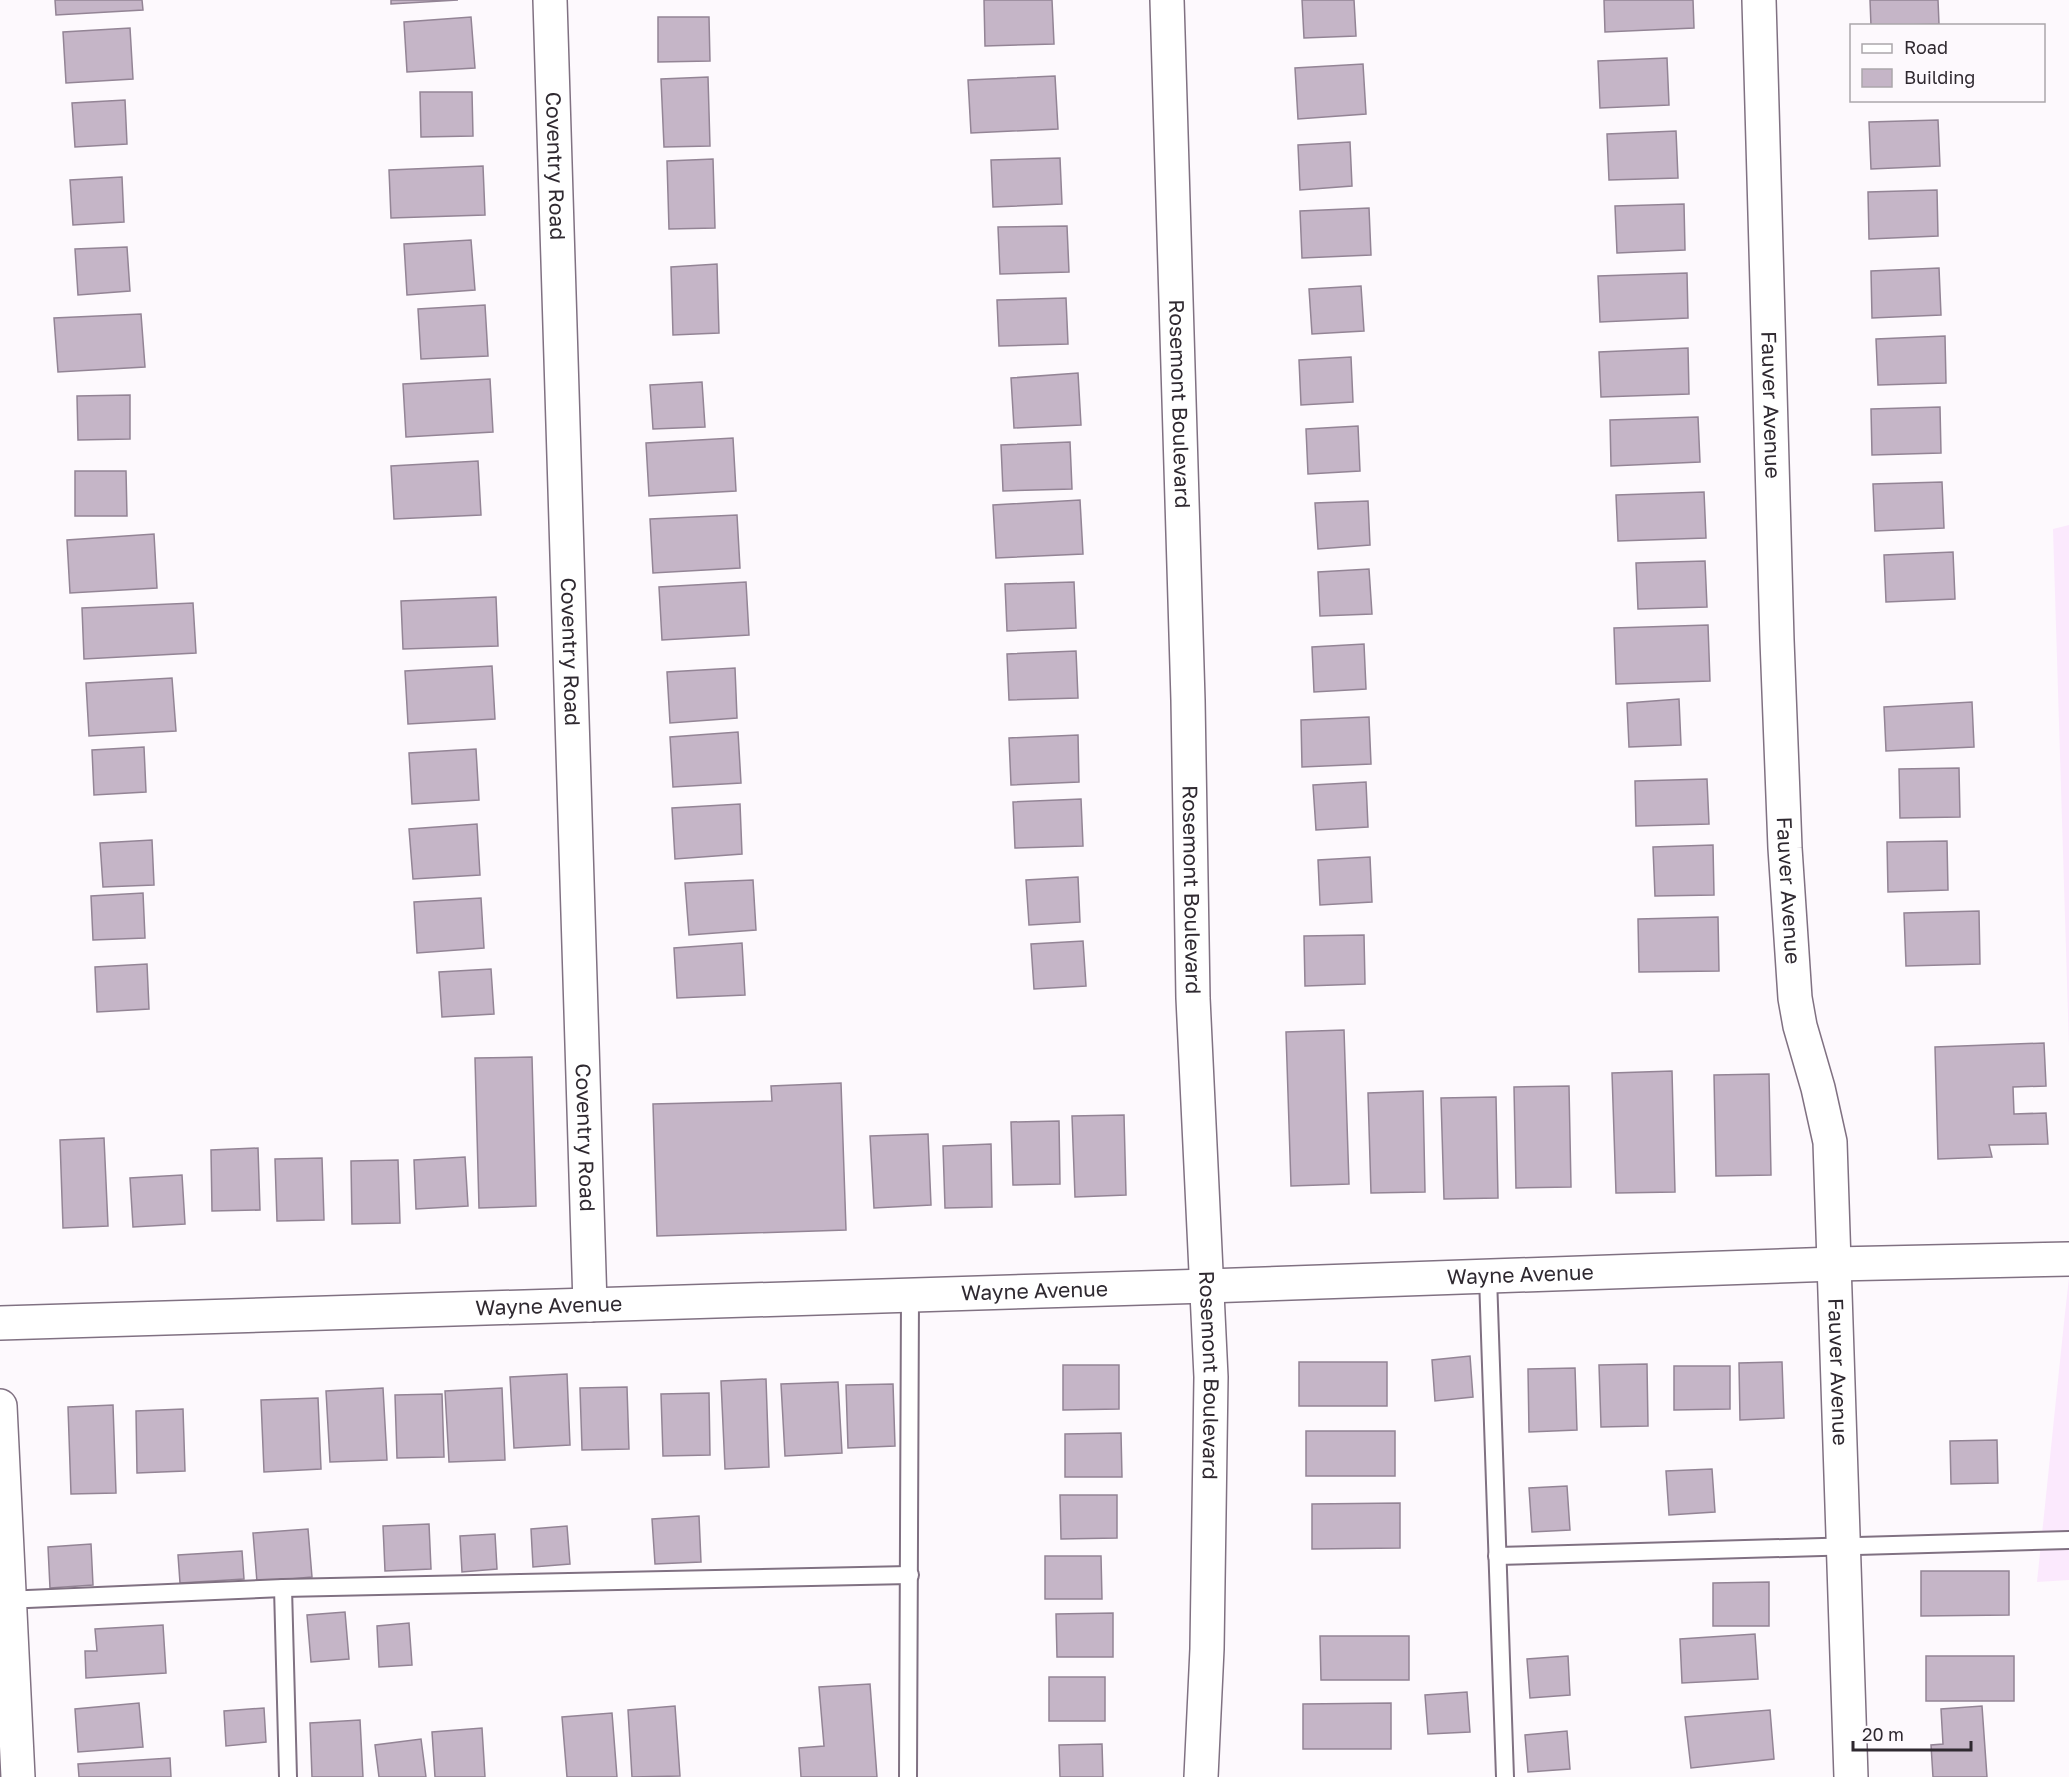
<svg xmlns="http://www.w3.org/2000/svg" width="2069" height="1777" font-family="'Golos Text',sans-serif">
  <rect width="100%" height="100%" fill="#fdf9fd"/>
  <g fill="#fbe9fd">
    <path d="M2069,525V1047L2053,529Z"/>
    <path d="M2069,1278V1580L2037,1582L2065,1313Z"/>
  </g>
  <g fill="#c5b5c7" stroke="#938495" stroke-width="1.5">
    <path d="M55,0H142L143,10L56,15Z"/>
    <path d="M391,0H458L391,4Z"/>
    <path d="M984,0H1052L1054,44L985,46Z"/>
    <path d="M1302,0H1354L1356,36L1304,38Z"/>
    <path d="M1604,0H1693L1694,28L1605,32Z"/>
    <path d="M1870,0H1938L1939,24L1871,26Z"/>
    <path d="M471,17L475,68L407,72L404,22Z"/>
    <path d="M658,17H709L710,61L658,62Z"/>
    <path d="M130,28L133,79L66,83L63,32Z"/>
    <path d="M1667,58L1669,105L1600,108L1598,61Z"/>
    <path d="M1363,64L1366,114L1298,119L1295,68Z"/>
    <path d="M1055,76L1058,129L971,133L968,80Z"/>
    <path d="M708,77L710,146L664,147L661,79Z"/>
    <path d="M420,92H472L473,136L421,137Z"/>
    <path d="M125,100L127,144L75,147L72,103Z"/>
    <path d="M1938,120L1940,166L1871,169L1869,122Z"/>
    <path d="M1676,131L1678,178L1609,180L1607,134Z"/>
    <path d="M1350,142L1352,186L1300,190L1298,145Z"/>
    <path d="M1060,158L1062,204L993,207L991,160Z"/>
    <path d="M713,159L715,228L669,229L667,161Z"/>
    <path d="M483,166L485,215L391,218L389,170Z"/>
    <path d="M122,177L124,222L73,225L70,180Z"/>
    <path d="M1937,190L1938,236L1869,239L1868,192Z"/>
    <path d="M1684,204L1685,250L1617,253L1615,206Z"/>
    <path d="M1369,208L1371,255L1302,258L1300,211Z"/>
    <path d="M1067,226L1069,272L1000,274L998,227Z"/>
    <path d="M471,240L475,290L407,295L404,244Z"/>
    <path d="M127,247L130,291L78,295L75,249Z"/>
    <path d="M717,264L719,333L673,335L671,267Z"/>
    <path d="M1939,268L1941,315L1872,318L1871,271Z"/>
    <path d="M1687,273L1688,318L1600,322L1598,276Z"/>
    <path d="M1361,286L1364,331L1312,334L1309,289Z"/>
    <path d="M1066,298L1068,344L999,346L997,300Z"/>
    <path d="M485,305L488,356L421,359L418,309Z"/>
    <path d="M141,314L145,367L58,372L54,318Z"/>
    <path d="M1945,336L1946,383L1878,385L1876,339Z"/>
    <path d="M1688,348L1689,394L1601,397L1599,352Z"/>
    <path d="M1351,357L1353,402L1301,405L1299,360Z"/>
    <path d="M1078,373L1081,425L1014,428L1011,378Z"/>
    <path d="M490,379L493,432L406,437L403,384Z"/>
    <path d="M702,382L705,427L653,429L650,385Z"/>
    <path d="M130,395V439L78,440L77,396Z"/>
    <path d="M1940,407L1941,453L1872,455L1871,409Z"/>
    <path d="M1698,417L1700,462L1611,466L1610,420Z"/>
    <path d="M1358,426L1360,471L1308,474L1306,429Z"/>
    <path d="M733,438L736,491L649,496L646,443Z"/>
    <path d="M1070,442L1072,489L1003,491L1001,445Z"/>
    <path d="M478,461L481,515L394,519L391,466Z"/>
    <path d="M75,471H126L127,516H75Z"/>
    <path d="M1942,482L1944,528L1875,531L1873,484Z"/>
    <path d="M1704,492L1706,538L1618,541L1616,495Z"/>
    <path d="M1080,500L1083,554L996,558L993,505Z"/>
    <path d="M1368,501L1370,545L1318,549L1315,503Z"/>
    <path d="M737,515L740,568L653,573L650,519Z"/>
    <path d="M154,534L157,588L70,593L67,540Z"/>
    <path d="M1953,552L1955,599L1886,602L1884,555Z"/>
    <path d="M1705,561L1707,607L1638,609L1636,563Z"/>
    <path d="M1369,569L1372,614L1320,616L1318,572Z"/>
    <path d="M746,582L749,635L662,640L659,587Z"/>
    <path d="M1074,582L1076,628L1007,631L1005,584Z"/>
    <path d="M496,597L498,646L403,649L401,601Z"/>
    <path d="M193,603L196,653L84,659L82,608Z"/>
    <path d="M1708,625L1710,681L1616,684L1614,628Z"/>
    <path d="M1364,644L1366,689L1314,692L1312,647Z"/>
    <path d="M1076,651L1078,698L1009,700L1007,654Z"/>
    <path d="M492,666L495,719L408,724L405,671Z"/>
    <path d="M735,668L737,718L670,723L667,672Z"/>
    <path d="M172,678L176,731L89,736L86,683Z"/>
    <path d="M1679,699L1681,745L1629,747L1627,703Z"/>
    <path d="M1972,702L1974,747L1886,751L1884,707Z"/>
    <path d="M1369,717L1371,764L1302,767L1301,720Z"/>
    <path d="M738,732L741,783L673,787L670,737Z"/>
    <path d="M1078,735L1079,782L1011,785L1009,738Z"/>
    <path d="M144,747L146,792L94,795L92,750Z"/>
    <path d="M476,749L479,800L412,804L409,753Z"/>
    <path d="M1959,768L1960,817L1900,818L1899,769Z"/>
    <path d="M1707,779L1709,824L1636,826L1635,781Z"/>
    <path d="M1366,782L1368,827L1316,830L1313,785Z"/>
    <path d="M1081,799L1083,846L1015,848L1013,802Z"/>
    <path d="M740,804L742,854L675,859L672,808Z"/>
    <path d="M477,824L480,875L413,879L409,829Z"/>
    <path d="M152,840L154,885L103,887L100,843Z"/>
    <path d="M1947,841L1948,890L1888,892L1887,842Z"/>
    <path d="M1713,845L1714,895L1655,896L1653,847Z"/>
    <path d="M1370,857L1372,902L1320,905L1318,860Z"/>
    <path d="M1078,877L1080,922L1029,925L1026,880Z"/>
    <path d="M753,880L756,930L689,935L685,883Z"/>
    <path d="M143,893L145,938L93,940L91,896Z"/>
    <path d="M481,898L484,948L417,953L414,902Z"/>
    <path d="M1979,911L1980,964L1906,966L1904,913Z"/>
    <path d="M1718,917L1719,971L1639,972L1638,919Z"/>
    <path d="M1364,935L1365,984L1305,986L1304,936Z"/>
    <path d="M1083,941L1086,986L1034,989L1031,944Z"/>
    <path d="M742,943L745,995L677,998L674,948Z"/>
    <path d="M147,964L149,1009L97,1012L95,967Z"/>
    <path d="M491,969L494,1014L442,1017L439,972Z"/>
    <path d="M1344,1030L1349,1184L1291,1186L1286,1032Z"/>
    <path d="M2044,1043L2046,1086L2013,1087L2014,1114L2046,1113L2048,1144L1989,1145L1992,1157L1938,1159L1935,1047Z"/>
    <path d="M532,1057L536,1206L479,1208L475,1058Z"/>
    <path d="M1672,1071L1675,1192L1616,1193L1612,1073Z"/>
    <path d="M1769,1074L1771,1175L1716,1176L1714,1075Z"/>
    <path d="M841,1083L846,1230L657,1236L653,1104L772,1101L771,1086Z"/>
    <path d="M1569,1086L1571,1187L1516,1188L1514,1087Z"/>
    <path d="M1423,1091L1425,1192L1371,1193L1368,1093Z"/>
    <path d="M1496,1097L1498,1198L1444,1199L1441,1098Z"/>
    <path d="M1124,1115L1126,1195L1075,1197L1072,1116Z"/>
    <path d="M1059,1121L1060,1184L1013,1185L1011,1122Z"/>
    <path d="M928,1134L931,1205L874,1208L870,1136Z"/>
    <path d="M104,1138L108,1226L63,1228L60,1140Z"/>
    <path d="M991,1144L992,1207L945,1208L943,1146Z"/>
    <path d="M258,1148L260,1210L212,1211L211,1150Z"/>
    <path d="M465,1157L468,1206L416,1209L414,1160Z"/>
    <path d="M322,1158L324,1220L277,1221L275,1159Z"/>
    <path d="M398,1160L400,1223L352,1224L351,1161Z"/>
    <path d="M182,1175L185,1224L133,1227L130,1178Z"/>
    <path d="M1470,1356L1473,1397L1435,1401L1432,1360Z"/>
    <rect x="1299" y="1362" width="88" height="44"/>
    <path d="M1782,1362L1784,1418L1740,1420L1739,1363Z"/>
    <path d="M1647,1364L1648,1426L1601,1427L1599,1365Z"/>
    <path d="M1063,1365H1119V1409L1063,1410Z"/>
    <path d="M1674,1366H1730V1409L1674,1410Z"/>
    <path d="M1575,1368L1577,1430L1529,1432L1528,1369Z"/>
    <path d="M567,1374L570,1445L514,1448L510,1377Z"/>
    <path d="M766,1379L769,1467L725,1469L721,1381Z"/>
    <path d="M838,1382L842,1453L785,1456L781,1384Z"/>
    <path d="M893,1384L895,1446L848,1448L846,1385Z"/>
    <path d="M627,1387L629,1449L582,1450L580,1388Z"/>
    <path d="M383,1388L387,1460L330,1462L326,1391Z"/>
    <path d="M502,1388L505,1460L449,1462L445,1391Z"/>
    <path d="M709,1393L710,1455L663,1456L661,1394Z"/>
    <path d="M442,1394L444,1457L397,1458L395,1395Z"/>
    <path d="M318,1398L321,1469L264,1472L261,1400Z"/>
    <path d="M113,1405L116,1493L71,1494L68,1407Z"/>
    <path d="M183,1409L185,1471L137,1473L136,1411Z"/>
    <rect x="1306" y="1431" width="89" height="45"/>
    <path d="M1121,1433L1122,1477H1065V1434Z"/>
    <path d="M1997,1440L1998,1483L1951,1484L1950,1441Z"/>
    <path d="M1712,1469L1715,1512L1669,1515L1666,1471Z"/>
    <path d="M1567,1486L1570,1530L1532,1532L1529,1488Z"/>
    <path d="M1060,1495H1117V1538L1061,1539Z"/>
    <path d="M1400,1503V1548L1312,1549V1504Z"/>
    <path d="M699,1516L701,1562L655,1564L652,1519Z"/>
    <path d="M429,1524L431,1569L385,1571L383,1526Z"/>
    <path d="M567,1526L570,1564L533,1567L531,1529Z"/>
    <path d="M308,1529L312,1577L257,1582L253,1533Z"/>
    <path d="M495,1534L497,1569L462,1572L460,1536Z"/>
    <path d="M91,1544L93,1585L50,1588L48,1547Z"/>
    <path d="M242,1551L244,1579L180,1583L178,1555Z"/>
    <path d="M1045,1556H1101L1102,1599H1045Z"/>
    <path d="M1921,1571H2009V1615L1921,1616Z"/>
    <path d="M1769,1582V1626H1713V1583Z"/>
    <path d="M345,1612L349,1659L311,1662L307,1615Z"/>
    <path d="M1113,1613V1657H1057L1056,1614Z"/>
    <path d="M409,1623L412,1665L379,1667L377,1626Z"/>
    <path d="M163,1625L166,1673L86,1678L85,1651H97L95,1629Z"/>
    <path d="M1755,1634L1758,1679L1682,1683L1680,1639Z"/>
    <path d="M1320,1636H1409V1680H1321Z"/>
    <path d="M1568,1656L1570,1695L1530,1698L1527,1659Z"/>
    <rect x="1926" y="1656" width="88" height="45"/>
    <rect x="1049" y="1677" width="56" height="44"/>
    <path d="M870,1684L877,1777H801L799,1748L824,1746L819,1687Z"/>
    <path d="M1467,1692L1470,1732L1428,1734L1425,1695Z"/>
    <path d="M139,1703L143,1747L78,1752L75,1709Z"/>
    <path d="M1391,1703V1749H1303V1704Z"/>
    <path d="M675,1706L680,1776L632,1777L628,1710Z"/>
    <path d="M1982,1706L1987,1777H1933L1931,1745L1943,1744L1941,1709Z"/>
    <path d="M264,1708L266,1742L226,1746L224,1711Z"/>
    <path d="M1770,1710L1774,1759L1691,1768L1685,1717Z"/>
    <path d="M612,1713L617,1777H567L562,1717Z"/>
    <path d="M360,1720L363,1777H312L310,1723Z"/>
    <path d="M482,1728L485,1777H435L432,1732Z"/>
    <path d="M1567,1731L1570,1769L1528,1772L1525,1735Z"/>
    <path d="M421,1739L426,1777H379L375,1745Z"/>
    <path d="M1102,1744L1103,1777H1060L1059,1745Z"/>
    <path d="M170,1758L171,1777H79L78,1764Z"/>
  </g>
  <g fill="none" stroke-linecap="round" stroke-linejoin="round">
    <g stroke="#807182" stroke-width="20">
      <g id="service">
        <path d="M1488,1277L1505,1777"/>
        <path d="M1497,1556L2069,1540"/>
        <path d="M283,1588L288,1777"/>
        <path d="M4,1600L283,1588L910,1575"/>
        <path d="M908,1777L910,1295"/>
      </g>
    </g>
    <g stroke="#807182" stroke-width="36">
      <g id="minor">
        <path id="s1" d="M550,0L590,1305"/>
        <path id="s2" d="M1167,0L1188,700L1193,998L1211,1377L1207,1649L1201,1777"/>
        <path id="s3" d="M1759,0L1777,640L1785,848L1795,998L1800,1026L1818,1088L1830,1142L1851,1777"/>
        <path d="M0,1406L18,1777"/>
      </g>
    </g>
    <g stroke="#807182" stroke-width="36">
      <g id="secondary">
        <path id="s4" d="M0,1323L1207,1286L1835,1264L2069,1259"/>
      </g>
    </g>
    <use href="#service" stroke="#fff" stroke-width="16"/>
    <use href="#minor" stroke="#fff" stroke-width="33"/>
    <use href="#secondary" stroke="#fff" stroke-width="33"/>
  </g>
  <g text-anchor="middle" stroke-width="6" stroke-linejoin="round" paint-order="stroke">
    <g font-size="21" fill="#2f2930" stroke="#fdf9fd">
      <text dy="7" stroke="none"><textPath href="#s1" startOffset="166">Coventry Road</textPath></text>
      <text dy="7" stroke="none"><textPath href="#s2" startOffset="404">Rosemont Boulevard</textPath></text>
      <text dy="7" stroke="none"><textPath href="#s3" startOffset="405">Fauver Avenue</textPath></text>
      <text dy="7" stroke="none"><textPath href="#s1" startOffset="652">Coventry Road</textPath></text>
      <text dy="7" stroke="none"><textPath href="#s2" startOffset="890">Rosemont Boulevard</textPath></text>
      <text dy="7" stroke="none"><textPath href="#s3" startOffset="891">Fauver Avenue</textPath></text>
      <text dy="7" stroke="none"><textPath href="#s1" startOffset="1138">Coventry Road</textPath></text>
      <text dy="7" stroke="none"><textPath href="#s4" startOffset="1521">Wayne Avenue</textPath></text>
      <text dy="7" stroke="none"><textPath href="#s4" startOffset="1035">Wayne Avenue</textPath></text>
      <text dy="7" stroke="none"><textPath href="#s4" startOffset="549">Wayne Avenue</textPath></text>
      <text dy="7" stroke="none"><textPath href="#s3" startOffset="1377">Fauver Avenue</textPath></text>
      <text dy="7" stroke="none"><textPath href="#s2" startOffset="1376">Rosemont Boulevard</textPath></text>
    </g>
  </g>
  <rect x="1850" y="24" width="195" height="78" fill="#fdf9fd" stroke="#aba6ab" stroke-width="1.5"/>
  <rect x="1862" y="44" width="30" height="9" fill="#ffffff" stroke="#aba6ab" stroke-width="1.5"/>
  <text x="1904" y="54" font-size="18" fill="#2f2930">Road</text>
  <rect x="1862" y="69" width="30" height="18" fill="#c5b5c7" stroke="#aba6ab" stroke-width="1.5"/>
  <text x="1904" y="84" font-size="18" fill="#2f2930">Building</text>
  <path d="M1853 1741v9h118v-9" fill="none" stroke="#2f2930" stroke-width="3"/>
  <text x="1862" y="1741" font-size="18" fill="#2f2930" stroke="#fdf9fd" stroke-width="4.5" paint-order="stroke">20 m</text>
</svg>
